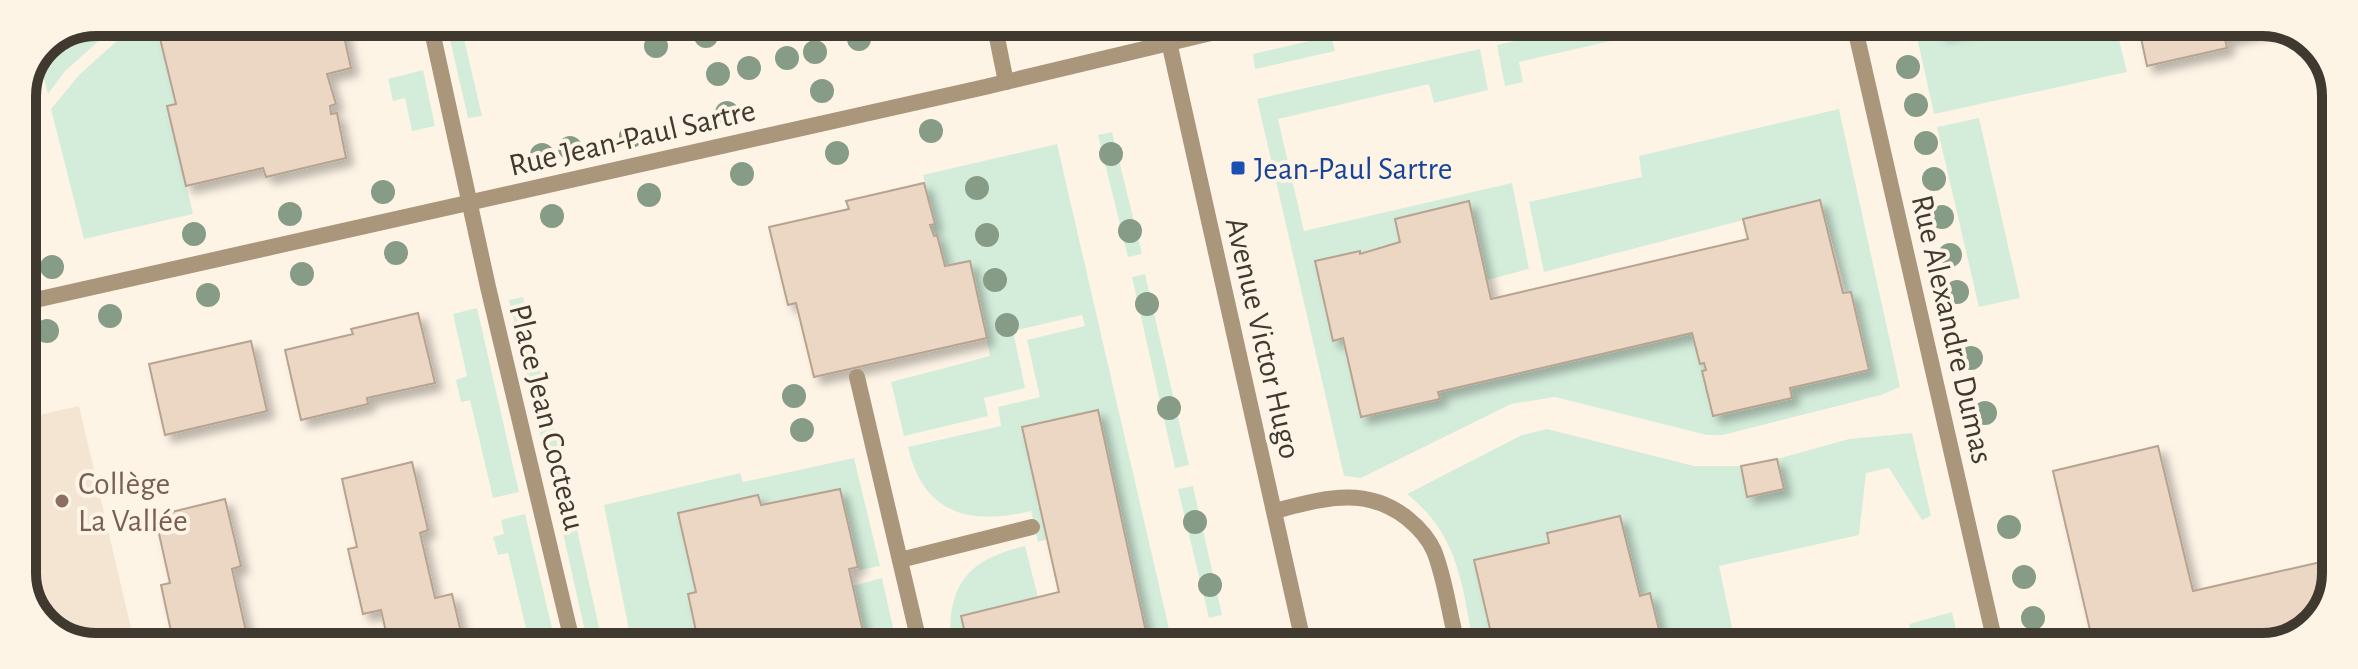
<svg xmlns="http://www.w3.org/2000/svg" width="2358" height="669" font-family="'Alegreya Sans',sans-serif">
  <defs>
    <filter id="shadow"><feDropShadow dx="7" dy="7" stdDeviation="4" flood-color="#0004"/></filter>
  </defs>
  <rect width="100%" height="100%" fill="#fef4e6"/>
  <path fill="#f4e5d3" d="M79,406L135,645H77L41,622L23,582L22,419Z"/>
  <g fill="#d4eddb">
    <path d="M96,22H120L65,71L48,94L38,56L44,43Z"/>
    <path d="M138,22H156L176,104L167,106L193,214L84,239L51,109L80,74Z"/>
    <path d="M446,22H460L482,116L468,118Z"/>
    <path d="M1593,24H1686L1519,62L1523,82L1505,86L1497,45Z"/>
    <path d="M1914,24H2115L2127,72L1934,114Z"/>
    <path d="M1331,36L1335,51L1255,69L1253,54Z"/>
    <path d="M1480,49L1488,90L1434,103L1429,84L1278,119L1304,231L1512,183L1529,269L1487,280L1468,202L1395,219L1400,242L1360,254L1359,251L1315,262L1333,340L1343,338L1361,417L1439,399L1438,392L1692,333L1700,364L1704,363L1706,370L1702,371L1713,416L1792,398L1790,388L1869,370L1820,200L1544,272L1529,202L1642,177L1639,156L1839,109L1900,387L1881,395L1723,435H1707L1555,397L1511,404L1361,478L1344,476L1257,99Z"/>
    <path d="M423,70L435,126L412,131L405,98L393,101L388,79Z"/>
    <path d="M1979,118L2020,298L1979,307L1937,127Z"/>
    <path d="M1112,132L1142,254L1128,257L1098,135Z"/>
    <path d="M1057,144L1173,646H1149L1098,410L1048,539L1038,542L1031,511C970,526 923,514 908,447L1001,426L998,407L1040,397L1027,340L1085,326L1082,315L1013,331L1025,388L984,398L988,416L904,436L891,382L990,356L971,261L945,266L938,235L934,236L930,225L935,224L923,175Z"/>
    <path d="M1145,274L1189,465L1175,468L1132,277Z"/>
    <path d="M523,297L566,481L552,484L509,300Z"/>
    <path d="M477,308L519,492L493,498L470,400L461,402L456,380L467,376L453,314Z"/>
    <path d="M1547,429L1694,466H1741L1748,497L1783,489L1777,459L1849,439L1912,433L1931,516L1922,520L1889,468L1866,473L1859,535L1719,566L1736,646H1663L1650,593L1640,596L1620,516L1548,532L1549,543L1474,561L1492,641L1474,646C1461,583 1460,537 1407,494L1522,435Z"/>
    <path d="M854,458L880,566L859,570L840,489L761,505L758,496L678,514L696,592L688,595L699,645H632L604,505L740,473L743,482Z"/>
    <path d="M1193,486L1222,615L1209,618L1178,489Z"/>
    <path d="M571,503L603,645H588L557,506Z"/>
    <path d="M525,514L556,645H530L508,553L498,555L493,537L504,534L501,520Z"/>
    <path d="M1025,546L1038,597L961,616L968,646H951C946,586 967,559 1025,546Z"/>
    <path d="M882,578L897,645H866L853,586Z"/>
    <path d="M1952,612L1960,647H1915L1909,624Z"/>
  </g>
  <g fill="#ebd7c3" stroke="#b6a390" stroke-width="2" filter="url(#shadow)">
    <path d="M156,22H341L351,68L327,74L336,104L330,106L331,114L337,113L346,158L266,177L263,168L186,186L167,106L176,104Z"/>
    <path d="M1938,24H1978L1940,33Z"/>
    <path d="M2138,24H2281L2282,25L2225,39L2227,48L2147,66Z"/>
    <path d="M924,183L935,224L930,225L934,236L937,235L945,266L970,261L987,338L814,377L796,303L788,305L769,227L849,209L846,201Z"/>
    <path d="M1820,200L1843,293L1851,292L1869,370L1790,388L1792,398L1713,416L1702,371L1706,370L1704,363L1700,364L1692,333L1438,392L1440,399L1361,417L1343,338L1333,341L1315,261L1360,251V254L1400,242L1395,219L1469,201L1491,299L1748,239L1743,219Z"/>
    <path d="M418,313L435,383L367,398L368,404L301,420L285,350L353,334L351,329Z"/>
    <path d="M251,341L267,411L165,435L149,364Z"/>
    <path d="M1098,410L1149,646H1160H968L961,616L1059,592L1022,427Z"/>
    <path d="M2158,446L2193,591L2334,559V592L2308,631L2263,647H2094L2053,471Z"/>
    <path d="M1777,459L1784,489L1747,497L1741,466Z"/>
    <path d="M412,462L428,530L420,533L435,598L452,594L464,645H389L381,610L363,614L348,549L357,547L342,479Z"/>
    <path d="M840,489L858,567L849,569L866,645H699L688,594L696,592L678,513L758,495L761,505Z"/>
    <path d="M225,499L241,566L232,569L247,636L237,638L239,645H174L161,585L170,583L155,516Z"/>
    <path d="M1620,516L1640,596L1650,593L1663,646H1494L1474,560L1549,543L1547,533Z"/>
  </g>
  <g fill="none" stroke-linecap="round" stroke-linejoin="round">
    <g stroke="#aa967b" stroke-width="16">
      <path d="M994,23L1006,82"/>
      <path d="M22,274L29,301"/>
      <path d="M857,377L920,646"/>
      <path d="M1274,511C1322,499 1365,485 1407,518C1418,527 1428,537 1434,551C1446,581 1449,615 1458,646"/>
      <path d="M900,560L1032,527"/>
    </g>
    <g stroke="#aa967b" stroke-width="16">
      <path d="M430,22L488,287L573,645"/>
      <path d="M1854,24L1996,647"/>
      <path d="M1169,42L1304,646"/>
      <path d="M22,303L985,87L1253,23"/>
    </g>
  </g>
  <g fill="#879c86">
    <circle cx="706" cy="36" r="12"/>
    <circle cx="859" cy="39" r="12"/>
    <circle cx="656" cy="46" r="12"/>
    <circle cx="815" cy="52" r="12"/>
    <circle cx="787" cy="58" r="12"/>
    <circle cx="1908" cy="67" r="12"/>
    <circle cx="749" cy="68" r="12"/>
    <circle cx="718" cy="74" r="12"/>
    <circle cx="822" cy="91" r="12"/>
    <circle cx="1916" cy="105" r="12"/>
    <circle cx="727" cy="113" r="12"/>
    <circle cx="931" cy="131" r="12"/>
    <circle cx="631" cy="136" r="12"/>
    <circle cx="1926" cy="143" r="12"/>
    <circle cx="570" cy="148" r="12"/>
    <circle cx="837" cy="153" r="12"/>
    <circle cx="1111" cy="154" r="12"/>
    <circle cx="542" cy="155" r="12"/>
    <circle cx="742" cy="174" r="12"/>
    <circle cx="1934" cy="179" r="12"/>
    <circle cx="977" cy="188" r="12"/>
    <circle cx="383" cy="192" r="12"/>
    <circle cx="649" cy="195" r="12"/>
    <circle cx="290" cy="214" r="12"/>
    <circle cx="552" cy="216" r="12"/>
    <circle cx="1942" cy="217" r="12"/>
    <circle cx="1130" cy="231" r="12"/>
    <circle cx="194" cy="234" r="12"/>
    <circle cx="987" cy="235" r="12"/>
    <circle cx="396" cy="253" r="12"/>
    <circle cx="1950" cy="255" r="12"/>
    <circle cx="52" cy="267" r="12"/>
    <circle cx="302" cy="274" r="12"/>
    <circle cx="995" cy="280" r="12"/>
    <circle cx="1957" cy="292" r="12"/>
    <circle cx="208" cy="295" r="12"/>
    <circle cx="1147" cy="304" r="12"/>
    <circle cx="110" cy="316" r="12"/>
    <circle cx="1007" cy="325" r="12"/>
    <circle cx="47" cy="331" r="12"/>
    <circle cx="1971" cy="358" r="12"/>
    <circle cx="794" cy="396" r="12"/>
    <circle cx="1169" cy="408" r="12"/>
    <circle cx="1985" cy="413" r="12"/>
    <circle cx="802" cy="430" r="12"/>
    <circle cx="1195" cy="522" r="12"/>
    <circle cx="2009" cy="527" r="12"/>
    <circle cx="2024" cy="577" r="12"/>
    <circle cx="1210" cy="585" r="12"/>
    <circle cx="2033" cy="618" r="12"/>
  </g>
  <rect fill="#1a4fb4" stroke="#fef4e6" stroke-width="3" x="1230" y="160" width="16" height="16" rx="4"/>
  <circle fill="#8d6e63" stroke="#fef4e6" stroke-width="3" cx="62" cy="501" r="8"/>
  <g text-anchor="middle" stroke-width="8" stroke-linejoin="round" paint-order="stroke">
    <g font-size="32" fill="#3f3930" stroke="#fef4e6">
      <text transform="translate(632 137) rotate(-13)" y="11">Rue Jean-Paul Sartre</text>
      <text transform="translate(1953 329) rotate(77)" y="11">Rue Alexandre Dumas</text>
      <text transform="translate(1264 338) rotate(77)" y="11">Avenue Victor Hugo</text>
      <text transform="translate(548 417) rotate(76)" y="11">Place Jean Cocteau</text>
    </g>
    <g font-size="32" fill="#164399" stroke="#fef4e6" text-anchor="start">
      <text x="1254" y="179">Jean-Paul Sartre</text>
    </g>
    <g font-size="32" fill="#785e54" stroke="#fef4e6" text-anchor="start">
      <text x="78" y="494">Collège<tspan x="78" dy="37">La Vallée</tspan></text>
    </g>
  </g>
  <path d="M0 0H2358V669H0ZM96 36H2262A60 60 0 0 1 2322 96V573A60 60 0 0 1 2262 633H96A60 60 0 0 1 36 573V96A60 60 0 0 1 96 36Z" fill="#fef4e6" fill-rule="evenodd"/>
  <path fill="none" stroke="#3f3930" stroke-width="10" d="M96 36H2262A60 60 0 0 1 2322 96V573A60 60 0 0 1 2262 633H96A60 60 0 0 1 36 573V96A60 60 0 0 1 96 36Z"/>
</svg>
